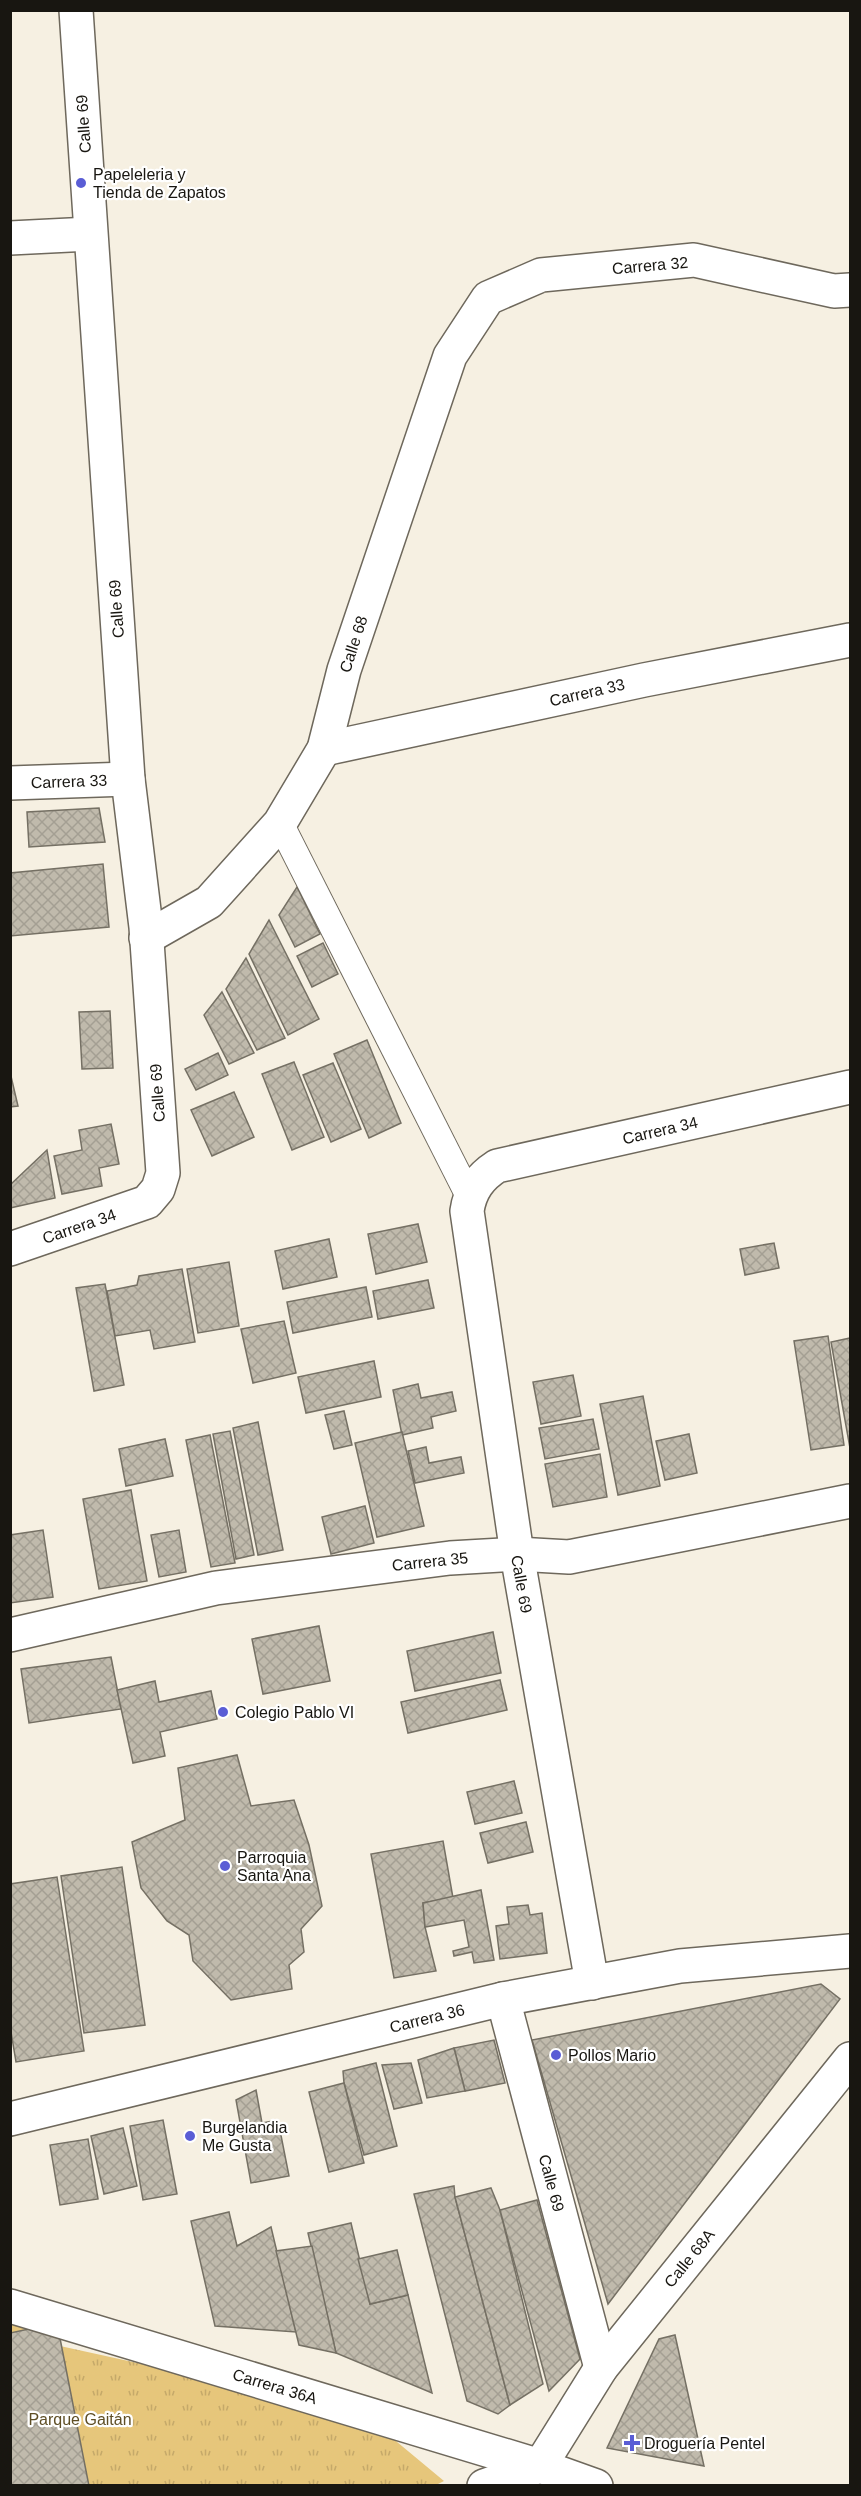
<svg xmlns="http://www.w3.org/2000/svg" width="861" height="2496" font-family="Arial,sans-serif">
  <defs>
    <pattern id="grass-tufts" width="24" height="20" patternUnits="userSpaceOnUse" patternTransform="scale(1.5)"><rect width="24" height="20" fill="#e6c67b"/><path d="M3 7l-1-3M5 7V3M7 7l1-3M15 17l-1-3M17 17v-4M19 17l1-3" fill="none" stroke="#c5a969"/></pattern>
    <pattern id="building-cross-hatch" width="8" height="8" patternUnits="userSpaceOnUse" patternTransform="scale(1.5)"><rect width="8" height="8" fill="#c0baac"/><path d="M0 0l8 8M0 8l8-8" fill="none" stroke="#a49f93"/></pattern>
  </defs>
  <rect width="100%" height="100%" fill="#f6f0e2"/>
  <path fill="url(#grass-tufts)" d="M10,2321L51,2344L361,2412L444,2481L434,2486L11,2485Z"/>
  <g fill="url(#building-cross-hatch)" stroke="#757064" stroke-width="1.5">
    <path d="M99,808L105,842L29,847L27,812Z"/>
    <path d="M103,864L109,927L10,936V873Z"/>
    <path d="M297,887L320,934L295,947L279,915Z"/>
    <path d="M269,920L319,1019L288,1035L249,954Z"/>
    <path d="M323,943L338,974L312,987L297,956Z"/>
    <path d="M246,958L285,1038L257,1050L226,989Z"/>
    <path d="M222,992L254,1053L229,1064L204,1015Z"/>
    <path d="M110,1011L113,1068L82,1069L79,1012Z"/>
    <path d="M367,1040L401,1123L369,1138L334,1054Z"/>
    <path d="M218,1053L228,1075L196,1090L185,1069Z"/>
    <path d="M294,1062L324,1137L292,1150L262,1074Z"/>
    <path d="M333,1063L361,1129L331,1142L303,1075Z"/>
    <path d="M10,1072L18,1106L10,1107Z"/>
    <path d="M234,1092L254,1137L212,1156L191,1110Z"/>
    <path d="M111,1124L119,1164L99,1168L102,1186L62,1194L54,1156L82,1150L79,1130Z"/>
    <path d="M47,1150L55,1198L10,1208V1185Z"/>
    <path d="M418,1224L427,1262L376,1274L368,1234Z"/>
    <path d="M329,1239L337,1277L283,1289L275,1251Z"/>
    <path d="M774,1243L779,1268L745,1275L740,1249Z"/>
    <path d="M229,1262L239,1326L198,1333L187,1269Z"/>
    <path d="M182,1269L195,1342L154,1349L150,1330L115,1336L107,1291L137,1285L139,1276Z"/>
    <path d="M428,1280L434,1308L378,1319L373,1291Z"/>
    <path d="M105,1284L124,1385L94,1391L76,1288Z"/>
    <path d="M366,1287L372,1317L293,1333L287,1302Z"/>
    <path d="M284,1321L296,1373L253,1383L241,1329Z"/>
    <path d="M828,1336L844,1445L811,1450L794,1341Z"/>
    <path d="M850,1338V1448L831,1342Z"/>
    <path d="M374,1361L381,1397L306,1413L298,1377Z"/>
    <path d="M573,1375L581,1416L541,1424L533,1382Z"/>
    <path d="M418,1384L421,1398L452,1392L456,1411L431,1417L433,1428L402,1435L393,1390Z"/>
    <path d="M643,1396L660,1486L618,1495L600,1404Z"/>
    <path d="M344,1411L352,1445L334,1449L325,1415Z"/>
    <path d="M593,1419L599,1449L545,1459L539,1428Z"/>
    <path d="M258,1422L283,1550L258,1555L233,1428Z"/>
    <path d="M230,1431L254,1555L236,1559L213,1434Z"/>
    <path d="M402,1432L424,1526L377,1537L355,1443Z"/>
    <path d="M689,1434L697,1473L665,1480L656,1441Z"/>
    <path d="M210,1435L235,1563L211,1567L186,1440Z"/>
    <path d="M165,1439L173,1476L126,1486L119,1449Z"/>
    <path d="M426,1447L429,1463L461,1457L464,1473L415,1483L408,1451Z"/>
    <path d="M600,1454L607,1497L553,1507L545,1464Z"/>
    <path d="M131,1490L147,1581L99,1589L83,1499Z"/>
    <path d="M365,1506L374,1543L331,1554L322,1517Z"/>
    <path d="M43,1530L53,1597L10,1603V1535Z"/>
    <path d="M179,1530L186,1572L159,1577L151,1535Z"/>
    <path d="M319,1626L330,1681L263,1694L252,1639Z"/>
    <path d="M493,1632L501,1673L415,1691L407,1651Z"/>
    <path d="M111,1657L121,1709L29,1723L21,1669Z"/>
    <path d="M500,1680L507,1710L408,1733L401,1702Z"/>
    <path d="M155,1681L159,1702L211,1691L217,1719L160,1732L165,1756L133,1763L117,1690Z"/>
    <path d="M237,1755L251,1806L294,1800L309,1845L322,1906L301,1929L304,1952L289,1965L292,1989L231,2000L193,1961L189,1935L167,1921L141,1888L132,1842L185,1820L178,1768Z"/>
    <path d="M514,1781L522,1813L475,1824L467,1792Z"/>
    <path d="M526,1822L533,1852L488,1863L480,1833Z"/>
    <path d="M443,1841L453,1898L423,1903L425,1927L436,1971L394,1978L371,1854Z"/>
    <path d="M122,1867L145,2025L84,2033L61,1876Z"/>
    <path d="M57,1877L84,2051L16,2062L10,2026V1884Z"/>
    <path d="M481,1890L494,1960L474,1963L472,1952L454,1956L453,1951L469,1947L464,1920L425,1927L423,1903Z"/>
    <path d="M528,1905L530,1915L542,1913L547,1953L500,1959L496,1926L509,1924L507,1907Z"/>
    <path d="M821,1984L840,1999L608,2304L532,2040Z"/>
    <path d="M494,2040L505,2083L465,2091L454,2048Z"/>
    <path d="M454,2048L465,2091L427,2098L418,2060Z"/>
    <path d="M376,2063L397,2146L364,2155L344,2083L343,2071Z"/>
    <path d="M411,2063L422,2103L394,2109L382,2065Z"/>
    <path d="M344,2083L364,2163L329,2172L309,2092Z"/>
    <path d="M256,2090L262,2123L278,2120L289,2176L251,2183L236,2100Z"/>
    <path d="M163,2120L177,2194L143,2200L130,2126Z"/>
    <path d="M123,2128L137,2186L104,2194L91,2136Z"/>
    <path d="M88,2139L98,2199L60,2205L50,2145Z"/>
    <path d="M454,2186L455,2197L510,2405L498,2414L467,2401L414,2194Z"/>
    <path d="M491,2188L500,2210L543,2384L510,2405L455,2197Z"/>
    <path d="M537,2200L580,2359L549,2391L500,2210Z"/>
    <path d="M229,2212L237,2246L271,2227L296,2332L215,2326L191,2221Z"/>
    <path d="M351,2223L370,2304L408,2295L432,2393L336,2353L308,2233Z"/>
    <path d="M312,2246L336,2353L299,2345L276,2251Z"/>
    <path d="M397,2250L408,2295L370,2304L358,2259Z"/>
    <path d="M57,2323L89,2486H10V2333Z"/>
    <path d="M675,2335L704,2466L607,2448L659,2339Z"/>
  </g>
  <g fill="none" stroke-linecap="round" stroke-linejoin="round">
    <g stroke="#6e685c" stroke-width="28">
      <path id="pedestrian" d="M280,823L469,1196"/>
    </g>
    <g stroke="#6e685c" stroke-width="36">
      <g id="minor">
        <path d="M10,238L90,234"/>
        <path d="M324,749L644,680L850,640"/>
        <path d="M10,783L128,779"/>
        <path d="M146,938L209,902L280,823L324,749L344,670L450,356L488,298L541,275L694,260L834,291L850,290"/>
        <path d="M10,1249L147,1202L158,1189L163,1173L146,927L128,779L76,10"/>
        <path d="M10,1635L216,1588L450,1558L517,1554L569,1557L850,1501"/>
        <path d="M592,1983L517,1554L467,1211C470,1190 480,1177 497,1166L850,1087"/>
        <path d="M503,1999L601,2368"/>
        <path d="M10,2119L503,1999L680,1966L850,1951"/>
        <path d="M484,2486L540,2466L601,2368L850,2059"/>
      </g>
    </g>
    <g stroke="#6e685c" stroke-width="36">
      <path id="tertiary" d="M10,2306L540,2466L596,2486"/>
    </g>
    <use href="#pedestrian" stroke="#fff" stroke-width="26"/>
    <use href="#minor" stroke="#fff" stroke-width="33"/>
    <use href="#tertiary" stroke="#fff" stroke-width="33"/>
  </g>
  <g fill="#5a5dd5" stroke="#fff" stroke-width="2">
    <circle cx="81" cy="183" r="6"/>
    <circle cx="223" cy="1712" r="6"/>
    <circle cx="225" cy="1866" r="6"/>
    <circle cx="556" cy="2055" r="6"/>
    <circle cx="190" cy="2136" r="6"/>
    <path d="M629 2434h6v6h6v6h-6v6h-6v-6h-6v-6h6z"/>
  </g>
  <g text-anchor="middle" stroke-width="4.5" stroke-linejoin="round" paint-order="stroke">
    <g font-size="16" fill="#181611" stroke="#fff">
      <text transform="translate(83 124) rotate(-94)" y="6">Calle 69</text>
      <text transform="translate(650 265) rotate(-5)" y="6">Carrera 32</text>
      <text transform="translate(116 609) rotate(-94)" y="6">Calle 69</text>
      <text transform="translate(353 644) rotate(-72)" y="6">Calle 68</text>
      <text transform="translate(587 692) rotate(-13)" y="6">Carrera 33</text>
      <text transform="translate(69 781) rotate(-2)" y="6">Carrera 33</text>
      <text transform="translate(157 1093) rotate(-94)" y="6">Calle 69</text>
      <text transform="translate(660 1130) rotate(-13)" y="6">Carrera 34</text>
      <text transform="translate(79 1226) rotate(-19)" y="6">Carrera 34</text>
      <text transform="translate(430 1561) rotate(-6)" y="6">Carrera 35</text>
      <text transform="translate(522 1584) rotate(80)" y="6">Calle 69</text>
      <text transform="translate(427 2018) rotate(-14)" y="6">Carrera 36</text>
      <text transform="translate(552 2183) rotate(75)" y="6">Calle 69</text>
      <text transform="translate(689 2258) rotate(-51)" y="6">Calle 68A</text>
      <text transform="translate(275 2386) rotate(17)" y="6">Carrera 36A</text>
    </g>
    <g font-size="16" fill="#181611" stroke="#fff" text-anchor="start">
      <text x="93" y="180">Papeleleria y<tspan x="93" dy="18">Tienda de Zapatos</tspan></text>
      <text x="235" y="1718">Colegio Pablo VI</text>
      <text x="237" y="1863">Parroquia<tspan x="237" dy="18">Santa Ana</tspan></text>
      <text x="568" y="2061">Pollos Mario</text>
      <text x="202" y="2133">Burgelandia<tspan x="202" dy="18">Me Gusta</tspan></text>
      <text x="644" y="2449">Droguería Pentel</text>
    </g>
    <g font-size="16" fill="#5e4e25" stroke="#fff">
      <text x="80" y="2425">Parque Gaitán</text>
    </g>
  </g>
  <rect width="861" height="2496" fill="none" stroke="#181611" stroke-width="24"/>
</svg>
